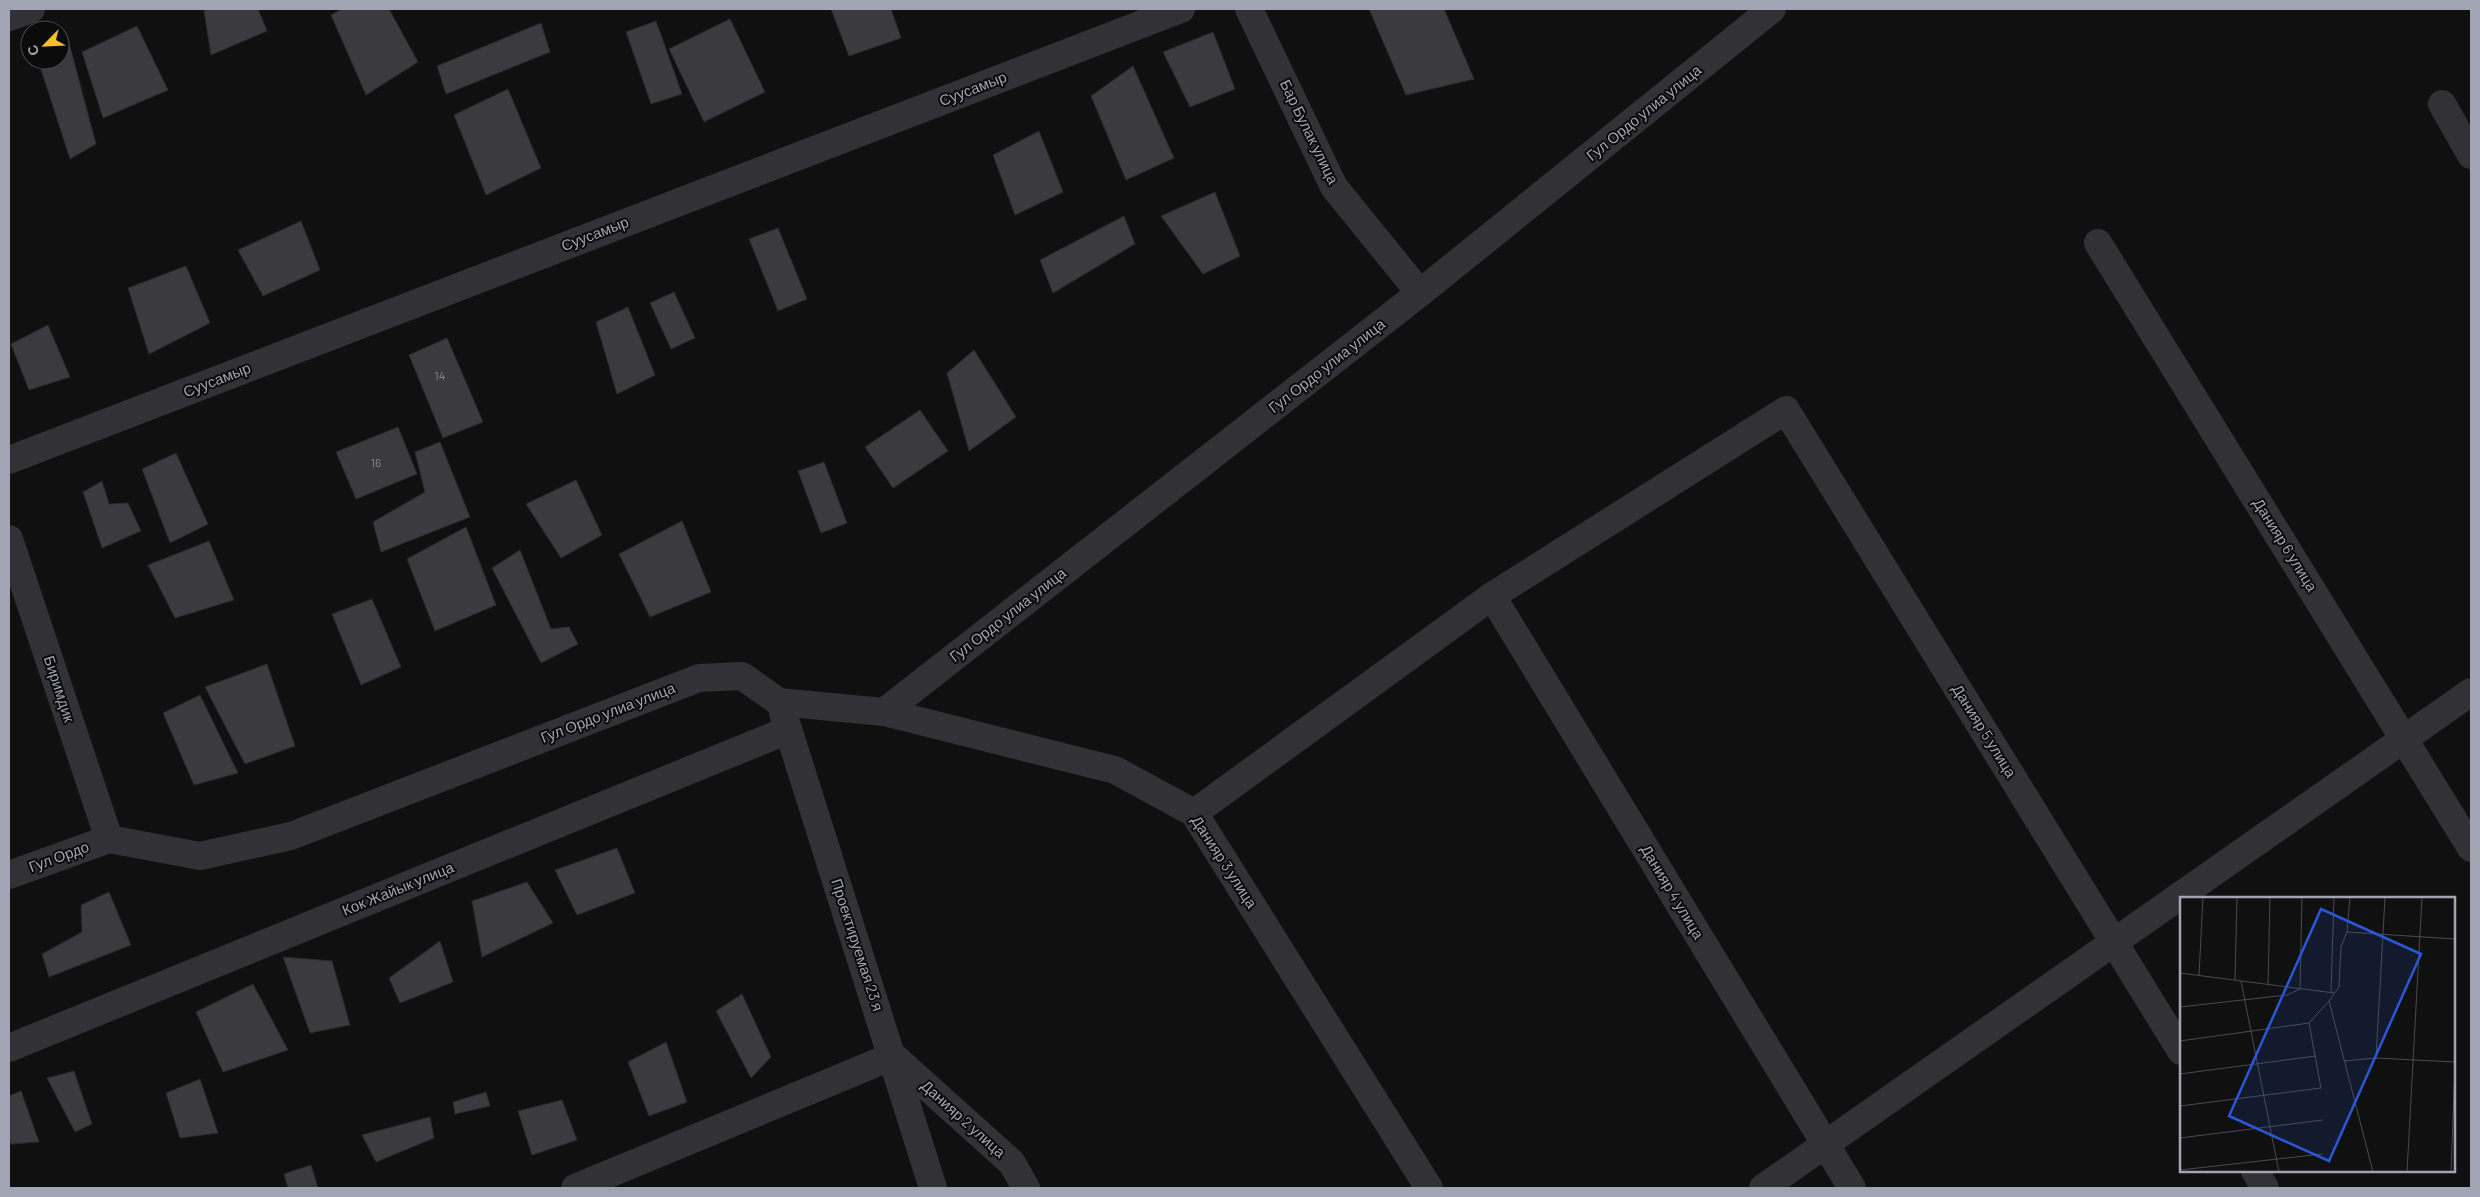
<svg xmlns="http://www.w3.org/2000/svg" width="2480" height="1197" font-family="Barlow,sans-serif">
  <rect width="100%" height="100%" fill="#101011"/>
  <g fill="#3a3a3f" stroke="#2a2a2d">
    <path d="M207,9H258L267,31L211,55L204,11Z"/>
    <path d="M342,9H389L418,62L366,95L331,15Z"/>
    <path d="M831,9H891L901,38L849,56Z"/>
    <path d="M1369,9H1444L1474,79L1406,95Z"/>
    <path d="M730,19L765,92L704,122L669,49Z"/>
    <path d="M656,21L682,94L651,104L626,32Z"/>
    <path d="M541,23L550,52L446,94L437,66Z"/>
    <path d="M137,26L168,90L103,118L82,52Z"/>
    <path d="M1213,32L1235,89L1190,107L1163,52Z"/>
    <path d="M67,35L96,144L70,159L38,60H60V38Z"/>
    <path d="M1133,66L1174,158L1126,180L1091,96Z"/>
    <path d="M508,89L541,168L486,195L454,115Z"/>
    <path d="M1039,131L1063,192L1015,215L993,155Z"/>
    <path d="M1215,192L1240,256L1203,274L1161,216Z"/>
    <path d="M1124,216L1135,244L1053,293L1040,260Z"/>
    <path d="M301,221L320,270L263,296L238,250Z"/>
    <path d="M778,228L807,299L778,311L749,239Z"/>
    <path d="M186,266L210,323L149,354L128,288Z"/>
    <path d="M674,292L695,338L671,349L650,303Z"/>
    <path d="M628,307L655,375L617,394L596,322Z"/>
    <path d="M48,325L70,377L29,390L11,344Z"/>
    <path d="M447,338L483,422L443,438L409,355Z"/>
    <path d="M974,350L1016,417L969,451L947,373Z"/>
    <path d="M920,410L948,451L893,488L865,447Z"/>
    <path d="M398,427L417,474L356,499L336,452Z"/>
    <path d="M440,442L470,517L381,552L373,522L425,492L415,452Z"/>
    <path d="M176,453L208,524L170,543L142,469Z"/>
    <path d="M824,462L847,523L821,533L798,471Z"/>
    <path d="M576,480L602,535L561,558L526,504Z"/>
    <path d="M102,481L109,504L128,503L141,531L102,548L83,492Z"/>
    <path d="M682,521L711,592L650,617L619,554Z"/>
    <path d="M466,527L496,605L435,631L407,559Z"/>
    <path d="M209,541L234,600L175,618L148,565Z"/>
    <path d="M520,550L551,629L569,627L578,644L541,663L492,568Z"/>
    <path d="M372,599L401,667L361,685L332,614Z"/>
    <path d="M267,664L295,746L245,764L205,687Z"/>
    <path d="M200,695L238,773L194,785L163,713Z"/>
    <path d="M617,848L635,893L577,915L555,870Z"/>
    <path d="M527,882L553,923L482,957L472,901Z"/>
    <path d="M109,892L131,945L49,977L42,954L82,932L81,905Z"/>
    <path d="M440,941L453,982L400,1003L389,978Z"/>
    <path d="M283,957L332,961L350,1025L310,1033Z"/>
    <path d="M253,984L288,1050L223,1072L196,1012Z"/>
    <path d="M742,994L771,1057L751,1078L716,1011Z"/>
    <path d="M666,1042L687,1102L649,1116L628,1062Z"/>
    <path d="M74,1071L92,1124L75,1132L47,1078Z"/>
    <path d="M200,1079L218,1133L180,1138L166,1093Z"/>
    <path d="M21,1091L39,1142L11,1144L9,1138V1096Z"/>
    <path d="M486,1092L490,1106L455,1114L453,1102Z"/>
    <path d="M562,1100L577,1140L532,1155L518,1111Z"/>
    <path d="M430,1117L434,1138L376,1162L362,1135Z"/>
    <path d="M311,1165L318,1188H288L284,1174Z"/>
  </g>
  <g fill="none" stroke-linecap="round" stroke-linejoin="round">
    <g stroke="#313136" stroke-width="28">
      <path d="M1249,9L1334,187L1420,293"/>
      <path d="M9,17L31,9"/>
      <path d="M2442,104L2471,155"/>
      <path d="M2098,243L2471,848"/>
      <path d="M9,460L1181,9"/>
      <path d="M9,539L109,839"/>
      <path d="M1492,596L1852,1188"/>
      <path d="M884,712L1115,770L1194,813L1429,1188"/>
      <path d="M783,713L933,1188"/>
      <path d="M1194,813L1492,596L1786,410L2181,1051"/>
      <path d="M109,839L200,856L291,836L699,678L742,676L779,702L884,712L1420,293L1772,9"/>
      <path d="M9,875L109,839"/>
      <path d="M9,1048L788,730"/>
      <path d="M2255,1171L2265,1188"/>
      <path d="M575,1188L893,1056L1012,1163L1026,1188"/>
      <path d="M1763,1188L2471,692"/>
    </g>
  </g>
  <g text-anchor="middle" stroke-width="4" stroke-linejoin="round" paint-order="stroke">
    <g font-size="12" fill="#878a96">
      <text x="440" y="380">14</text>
      <text x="376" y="467">16</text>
    </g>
    <g font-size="15" fill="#a1a4b3" stroke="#0b0b0c">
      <text transform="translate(973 89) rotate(-21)" y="5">Суусамыр</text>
      <text transform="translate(1644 113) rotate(-39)" y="5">Гул Ордо улиа улица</text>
      <text transform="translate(1309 132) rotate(64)" y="5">Бар Булак улица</text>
      <text transform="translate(595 234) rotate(-21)" y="5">Суусамыр</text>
      <text transform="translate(1327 366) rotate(-38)" y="5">Гул Ордо улиа улица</text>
      <text transform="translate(217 380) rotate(-21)" y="5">Суусамыр</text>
      <text transform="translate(2285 545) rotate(58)" y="5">Данияр 6 улица</text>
      <text transform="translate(1008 615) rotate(-38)" y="5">Гул Ордо улиа улица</text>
      <text transform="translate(59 689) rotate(72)" y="5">Биримдик</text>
      <text transform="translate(608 713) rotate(-21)" y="5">Гул Ордо улиа улица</text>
      <text transform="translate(1984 731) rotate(58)" y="5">Данияр 5 улица</text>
      <text transform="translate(59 857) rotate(-20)" y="5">Гул Ордо</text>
      <text transform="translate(1224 862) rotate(57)" y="5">Данияр 3 улица</text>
      <text transform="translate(398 889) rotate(-22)" y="5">Кок Жайык улица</text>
      <text transform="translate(1672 892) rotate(59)" y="5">Данияр 4 улица</text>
      <text transform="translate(857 945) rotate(72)" y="5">Проектируемая 23 я</text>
      <text transform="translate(963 1119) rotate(42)" y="5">Данияр 2 улица</text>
    </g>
  </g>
  <g transform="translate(2180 897)">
    <rect width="275" height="275" fill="#101011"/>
    <path fill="none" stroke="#4a4b52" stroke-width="1" d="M167,35L161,50L159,90L149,104L193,275M167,35L275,42M167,35L170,0M0,76L154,96M19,78L23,0M55,83L57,0M61,84L99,275M88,88L90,0M151,95L154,0M0,110L107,98L120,92L122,0M0,144L129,126L149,104M196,161L205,0M164,164L196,161L275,165M0,177L136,159M0,209L141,191L129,126M0,241L143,223M0,273L142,257M227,275L242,0M271,275L275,168"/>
    <path fill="#2a57d4" fill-opacity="0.15" stroke="#2a57d4" stroke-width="2.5" d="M141,12L241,57L149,264L49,219Z"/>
    <rect width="275" height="275" fill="none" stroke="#a1a4b3" stroke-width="2.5"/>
  </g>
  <rect width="2480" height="1197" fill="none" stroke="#a1a4b3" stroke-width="20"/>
  <g transform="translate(45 45) rotate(246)"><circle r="24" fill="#0b0b0c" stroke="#47484f"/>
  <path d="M0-4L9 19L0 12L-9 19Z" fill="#f5c224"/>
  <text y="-8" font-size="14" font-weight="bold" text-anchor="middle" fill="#a1a4b3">С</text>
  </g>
</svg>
